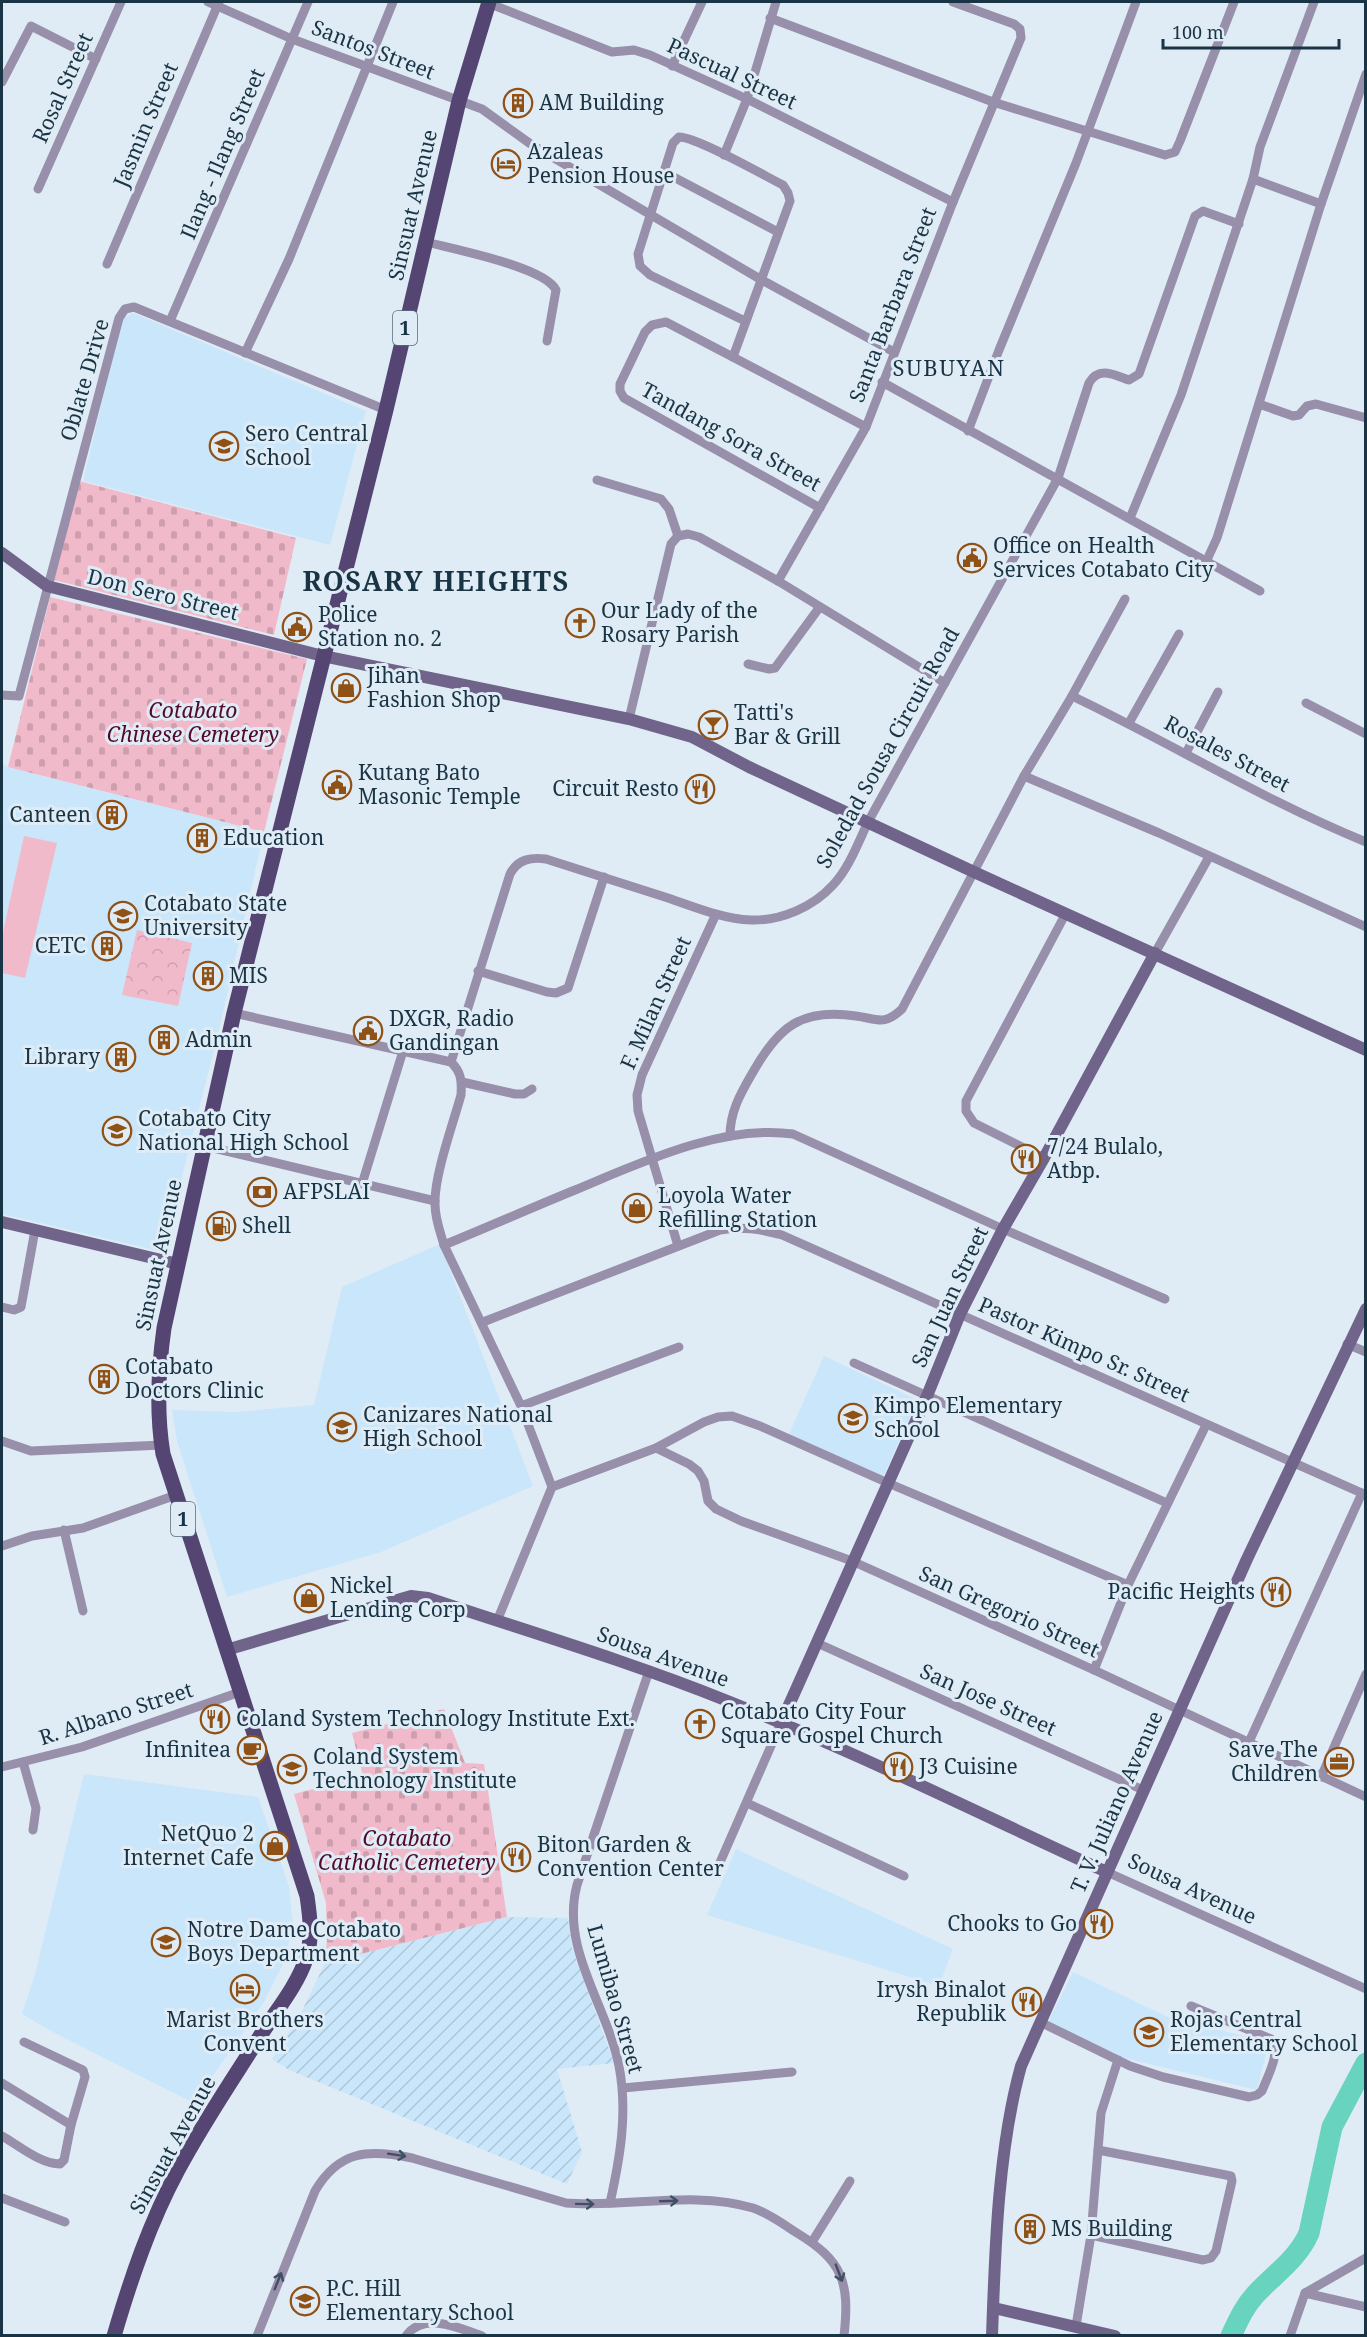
<svg xmlns="http://www.w3.org/2000/svg" width="1367" height="2337" font-family="'Noto Serif',serif">
  <defs>
    <pattern id="industrial-furrows" width="10" height="10" patternUnits="userSpaceOnUse" patternTransform="scale(1.5)"><rect width="10" height="10" fill="#cae6fa"/><path d="M-1 1l2-2M0 10L10 0M9 11l2-2" fill="none" stroke="#adc6d8"/></pattern>
    <pattern id="cemetery-stones" width="16" height="16" patternUnits="userSpaceOnUse" patternTransform="scale(1.5)"><rect width="16" height="16" fill="#f1baca"/><path d="M2 7V4a2 2 0 0 1 4 0v3zM10 15v-3a2 2 0 0 1 4 0v3z" fill="#cea0af"/></pattern>
    <pattern id="park-crowns" width="20" height="18" patternUnits="userSpaceOnUse" patternTransform="scale(1.5)"><rect width="20" height="18" fill="#f1baca"/><path d="M2 6a3 3 0 1 1 6 0M12 15a3 3 0 1 1 6 0" fill="none" stroke="#cea0af"/></pattern>
  </defs>
  <rect width="100%" height="100%" fill="#e0ecf5"/>
  <g fill="#cae6fa">
    <path d="M133,313L366,411L330,545L83,481L122,319Z"/>
    <path d="M2,763L8,767L264,832L219,1030L163,1252L2,1214Z"/>
    <path d="M440,1244L533,1486L381,1552L227,1597L177,1441L172,1410L235,1412L314,1405L342,1287Z"/>
    <path d="M824,1356L918,1400L882,1479L788,1436Z"/>
    <path d="M84,1774L258,1797L289,1886L293,1925L285,1960L264,2002L194,2103L49,2030L22,2014L35,1974Z"/>
    <path d="M736,1849L953,1949L939,1986L707,1915Z"/>
    <path d="M1073,1972L1170,2018L1269,2042L1257,2090L1124,2058L1048,2022Z"/>
  </g>
  <path fill="url(#industrial-furrows)" d="M507,1917L568,1918L572,1948L614,2063L557,2069L582,2152L567,2184L289,2070L272,2059L300,2015L325,1963Z"/>
  <g fill="url(#cemetery-stones)">
    <path d="M79,481L296,538L274,635L54,580Z"/>
    <path d="M50,597L307,659L264,832L8,767Z"/>
    <path d="M444,1709L465,1763L484,1764L507,1917L325,1963L327,1938L326,1903L294,1794L363,1776L352,1733Z"/>
  </g>
  <path fill="url(#park-crowns)" d="M137,930L192,943L178,1006L122,995Z"/>
  <path fill="#f1baca" d="M24,836L57,843L25,978L2,973V937Z"/>
  <g fill="none" stroke-linecap="round" stroke-linejoin="round">
    <path stroke="#68d3bf" stroke-width="21" d="M1231,2336C1238,2321 1244,2307 1255,2295C1273,2275 1298,2259 1309,2233L1332,2127L1366,2063"/>
    <g stroke="#988fab" stroke-width="9">
      <path d="M208,2L292,39L482,109L532,145L760,279L894,352"/>
      <path d="M488,3L612,52L634,50L650,55L747,99L953,202"/>
      <path d="M770,18L993,102L1165,155L1175,152L1180,141L1234,2"/>
      <path d="M672,66L702,2"/>
      <path d="M2,82L31,26L96,59"/>
      <path d="M724,155L747,99L776,2"/>
      <path d="M664,172L778,232"/>
      <path d="M1253,179L1260,147L1314,2"/>
      <path d="M38,189L121,2"/>
      <path d="M426,242C453,249 545,267 556,290L547,341"/>
      <path d="M107,264L219,2"/>
      <path d="M170,321L308,2"/>
      <path d="M245,353L289,259L393,2"/>
      <path d="M733,357L790,201L788,193L783,185C763,175 697,137 679,137L673,143L638,254L640,266L650,275L745,321"/>
      <path d="M882,382L1260,591"/>
      <path d="M1259,404L1293,416L1299,415L1307,406L1316,404L1366,418"/>
      <path d="M968,431L999,350L1076,163L1136,2"/>
      <path d="M597,480L661,499L669,509L678,536"/>
      <path d="M820,508L624,398L620,391V384L645,332L652,325L666,322L866,427"/>
      <path d="M1130,518L1181,395L1253,179L1321,204"/>
      <path d="M1206,562L1217,538L1321,204L1366,74"/>
      <path d="M778,581L866,427L953,202L1021,38L1020,29L1014,24L953,2"/>
      <path d="M748,664L769,669L775,668L819,608"/>
      <path d="M2,695L19,696L119,318L125,309L134,307L386,410"/>
      <path d="M1072,696C1171,743 1265,801 1366,842"/>
      <path d="M1306,703L1366,734"/>
      <path d="M629,719L671,544L678,536L688,534L699,537L778,581L945,683"/>
      <path d="M1129,723L1179,634"/>
      <path d="M1186,753L1218,692"/>
      <path d="M1024,776L1159,833L1366,927"/>
      <path d="M1155,953L1209,857"/>
      <path d="M478,971L547,992L556,993L568,988L604,877"/>
      <path d="M234,1013L451,1062C461,1072 462,1080 461,1095C453,1124 434,1176 435,1204C435,1219 440,1231 444,1245L521,1406L552,1487"/>
      <path d="M451,1062L510,874C518,859 531,857 546,859C587,872 627,885 668,898C694,907 723,919 751,920C781,921 813,907 833,885C849,868 858,843 868,822L1058,478L1089,383C1099,366 1114,375 1129,380L1139,374L1195,216L1203,211L1239,224"/>
      <path d="M462,1082L515,1094H524L532,1089"/>
      <path d="M730,1136C730,1111 741,1093 753,1072C779,1026 802,1008 856,1016C878,1019 884,1026 902,1009L1024,776L1072,696L1125,599"/>
      <path d="M205,1146L435,1201"/>
      <path d="M1044,1158L974,1123L966,1111V1101L1066,913"/>
      <path d="M362,1184L403,1051"/>
      <path d="M444,1245C488,1227 531,1208 575,1190C640,1163 722,1124 793,1134L1003,1229L1165,1299"/>
      <path d="M678,1246L638,1111L637,1095L642,1075L716,914"/>
      <path d="M2,1307L14,1310L21,1307L35,1230"/>
      <path d="M483,1322L720,1230C742,1226 760,1229 782,1235L1366,1495"/>
      <path d="M1347,1344L1366,1352"/>
      <path d="M854,1363L1167,1503"/>
      <path d="M521,1406L679,1347"/>
      <path d="M2,1441L31,1451L162,1445"/>
      <path d="M656,1448L689,1464L698,1471L704,1481L708,1501L716,1509L741,1521L852,1561L1094,1670L1366,1797"/>
      <path d="M64,1530L83,1611"/>
      <path d="M2,1546L32,1536L83,1528L176,1495"/>
      <path d="M497,1621L552,1487L656,1448L704,1422L718,1417L732,1416L760,1426L888,1483L1128,1585"/>
      <path d="M817,1643L1143,1790"/>
      <path d="M1094,1670L1128,1585L1206,1425"/>
      <path d="M1249,1742L1362,1493"/>
      <path d="M23,1762L36,1808L33,1830"/>
      <path d="M2,1767L82,1747L240,1692"/>
      <path d="M1321,1777L1366,1674"/>
      <path d="M747,1803L904,1876"/>
      <path d="M718,1867L781,1723"/>
      <path d="M1107,1872L1366,1989"/>
      <path d="M1040,2022L1130,2066L1163,2077L1249,2097L1257,2095L1262,2091C1267,2077 1282,2052 1271,2039L1191,2006"/>
      <path d="M2,2083L71,2125"/>
      <path d="M623,2088L792,2072"/>
      <path d="M2,2136C18,2145 40,2164 60,2164L64,2160L71,2125L85,2077L83,2070L24,2042"/>
      <path d="M2,2198L65,2222"/>
      <path d="M610,2203C620,2158 628,2113 619,2066C607,2005 560,1949 577,1885L649,1671"/>
      <path d="M1091,2235L1203,2260L1211,2258L1216,2251L1232,2181L1231,2176L1098,2150"/>
      <path d="M812,2242L850,2181"/>
      <path d="M1305,2293L1366,2307"/>
      <path d="M1076,2326L1091,2235L1101,2113L1118,2060"/>
      <path d="M257,2336L315,2191C339,2150 369,2149 412,2158L566,2203C628,2208 693,2190 753,2208C768,2213 783,2224 797,2233C843,2261 850,2282 844,2336"/>
      <path d="M406,2336C423,2311 460,2328 482,2336"/>
      <path d="M1290,2336L1305,2293L1366,2258"/>
    </g>
    <g stroke="#71648b" stroke-width="12">
      <path d="M2,553L47,586L323,656L629,719L692,737L749,767L974,872L1366,1050"/>
      <path d="M2,1222L178,1264"/>
      <path d="M226,1650L411,1596L428,1598C527,1631 628,1661 725,1700C854,1751 980,1814 1107,1872"/>
      <path d="M781,1723L927,1396L960,1314L1003,1229L1044,1158L1155,953"/>
      <path d="M994,2308L1115,2336"/>
      <path d="M992,2336C995,2249 998,2149 1021,2066L1247,1559L1366,1309"/>
    </g>
    <path stroke="#554573" stroke-width="15" d="M114,2336C131,2278 150,2222 178,2170C204,2121 235,2076 264,2030C279,2007 297,1985 306,1959C313,1938 310,1917 307,1896L163,1454C156,1411 158,1371 164,1328L234,1013L386,410L459,101L489,2"/>
  </g>
  <defs><path id="oneway-shaft" d="M-6 0H5M1.5-3L5.5 0L1.5 3" fill="none" stroke-width="1.6" stroke-linecap="round" stroke-linejoin="round" transform="scale(1.5)"/></defs>
  <g stroke="#3f4f64">
    <use href="#oneway-shaft" transform="translate(397 2155) rotate(9)"/>
    <use href="#oneway-shaft" transform="translate(669 2201) rotate(-2)"/>
    <use href="#oneway-shaft" transform="translate(585 2204) rotate(1)"/>
    <use href="#oneway-shaft" transform="translate(839 2273) rotate(69)"/>
    <use href="#oneway-shaft" transform="translate(278 2281) rotate(-68)"/>
  </g>
  <defs>
    <g id="building-ring" transform="scale(1.5)"><circle r="9.5" fill="#e0ecf5" stroke="#8f5115" stroke-width="1.5"/><path d="M-4-6H4V6H1V3H-1V6H-4ZM-2.5-4.3h1.7v1.8h-1.7ZM.8-4.3h1.7v1.8H.8ZM-2.5-1h1.7V.8h-1.7ZM.8-1h1.7V.8H.8Z" fill="#8f5115"/></g>
    <g id="hotel-ring" transform="scale(1.5)"><circle r="9.5" fill="#e0ecf5" stroke="#8f5115" stroke-width="1.5"/><path d="M-6-4.5h1.5V1H6V5H4.5V3h-9V5H-6ZM-4 0a1.8 1.8 0 1 1 3.6 0ZM.5 0V-2.5h3Q6-2.5 6 0Z" fill="#8f5115"/></g>
    <g id="school-ring" transform="scale(1.5)"><circle r="9.5" fill="#e0ecf5" stroke="#8f5115" stroke-width="1.5"/><path d="M0-5L7-2L0 1L-7-2ZM-4 1L0 2.5L4 1V4Q0 6-4 4Z" fill="#8f5115"/></g>
    <g id="civic-ring" transform="scale(1.5)"><circle r="9.5" fill="#e0ecf5" stroke="#8f5115" stroke-width="1.5"/><path d="M-.6-6.5H3V-4.5H.6V-3L4-1V1h2V6H-6V1h2V-1L-.6-3ZM-1.2 2.5V6h2.4V2.5Z" fill="#8f5115"/></g>
    <g id="church-ring" transform="scale(1.5)"><circle r="9.5" fill="#e0ecf5" stroke="#8f5115" stroke-width="1.5"/><path d="M-1.2-6h2.4v3.5h3.3v2.4h-3.3V6h-2.4V-.1h-3.3v-2.4h3.3Z" fill="#8f5115"/></g>
    <g id="shop-ring" transform="scale(1.5)"><circle r="9.5" fill="#e0ecf5" stroke="#8f5115" stroke-width="1.5"/><path d="M-5-2.5h2.3a2.7 3.5 0 0 1 5.4 0H5L5.5 6h-11ZM-1.5-2.5h3a1.5 2.3 0 0 0-3 0Z" fill="#8f5115"/></g>
    <g id="bar-ring" transform="scale(1.5)"><circle r="9.5" fill="#e0ecf5" stroke="#8f5115" stroke-width="1.5"/><path d="M-6-5H6L.8 .8V4.5H3.5V6h-7V4.5H-.8V.8Z" fill="#8f5115"/></g>
    <g id="restaurant-ring" transform="scale(1.5)"><circle r="9.5" fill="#e0ecf5" stroke="#8f5115" stroke-width="1.5"/><path d="M-5-6h1v4h1v-4h1v4h1v-4h1v5L-1.5 .5V6h-2V.5L-5-1ZM5-6V6H3V1.5H1.5Q1.5-4 5-6Z" fill="#8f5115"/></g>
    <g id="university-ring" transform="scale(1.5)"><circle r="9.5" fill="#e0ecf5" stroke="#8f5115" stroke-width="1.5"/><path d="M0-5L7-2L0 1L-7-2ZM-4 1L0 2.5L4 1V4Q0 6-4 4Z" fill="#8f5115"/></g>
    <g id="bank-ring" transform="scale(1.5)"><circle r="9.5" fill="#e0ecf5" stroke="#8f5115" stroke-width="1.5"/><path d="M-6-4H6V4H-6ZM0-2.3a2.3 2.3 0 1 0 0 4.6a2.3 2.3 0 1 0 0-4.6Z" fill="#8f5115"/></g>
    <g id="fuel-ring" transform="scale(1.5)"><circle r="9.5" fill="#e0ecf5" stroke="#8f5115" stroke-width="1.5"/><path d="M-5.5-6h7V0h2V4h1.3V-2.5L3-4.5l.8-.8L6-3V5H2.5V1h-1V6h-7ZM-4.2-4.7v3.2H.2V-4.7Z" fill="#8f5115"/></g>
    <g id="cafe-ring" transform="scale(1.5)"><circle r="9.5" fill="#e0ecf5" stroke="#8f5115" stroke-width="1.5"/><path d="M-5.5-4.5H6V0H3Q3 3.5 0 3.5H-2.5Q-5.5 3.5-5.5 0ZM3-3.2v2h1.7v-2ZM-6 4.5H4V6H-6Z" fill="#8f5115"/></g>
    <g id="office-ring" transform="scale(1.5)"><circle r="9.5" fill="#e0ecf5" stroke="#8f5115" stroke-width="1.5"/><path d="M-6-3h4V-5.5h4V-3h4V5H-6ZM-1-4.5V-3h2v-1.5ZM-6 0V1H6V0Z" fill="#8f5115"/></g>
  </defs>
  <g fill-rule="evenodd">
    <use href="#building-ring" x="518" y="103"/>
    <use href="#hotel-ring" x="506" y="164"/>
    <use href="#school-ring" x="224" y="446"/>
    <use href="#civic-ring" x="972" y="558"/>
    <use href="#church-ring" x="580" y="623"/>
    <use href="#civic-ring" x="297" y="627"/>
    <use href="#shop-ring" x="346" y="688"/>
    <use href="#bar-ring" x="713" y="725"/>
    <use href="#civic-ring" x="337" y="785"/>
    <use href="#restaurant-ring" x="700" y="789"/>
    <use href="#building-ring" x="112" y="815"/>
    <use href="#building-ring" x="202" y="838"/>
    <use href="#university-ring" x="123" y="916"/>
    <use href="#building-ring" x="107" y="946"/>
    <use href="#building-ring" x="208" y="976"/>
    <use href="#civic-ring" x="368" y="1031"/>
    <use href="#building-ring" x="164" y="1040"/>
    <use href="#building-ring" x="121" y="1057"/>
    <use href="#school-ring" x="117" y="1131"/>
    <use href="#restaurant-ring" x="1026" y="1159"/>
    <use href="#bank-ring" x="262" y="1192"/>
    <use href="#shop-ring" x="637" y="1208"/>
    <use href="#fuel-ring" x="221" y="1226"/>
    <use href="#building-ring" x="104" y="1379"/>
    <use href="#school-ring" x="853" y="1418"/>
    <use href="#school-ring" x="342" y="1427"/>
    <use href="#restaurant-ring" x="1276" y="1592"/>
    <use href="#shop-ring" x="309" y="1598"/>
    <use href="#restaurant-ring" x="215" y="1719"/>
    <use href="#church-ring" x="700" y="1724"/>
    <use href="#cafe-ring" x="252" y="1750"/>
    <use href="#office-ring" x="1339" y="1762"/>
    <use href="#restaurant-ring" x="898" y="1767"/>
    <use href="#university-ring" x="292" y="1769"/>
    <use href="#shop-ring" x="275" y="1846"/>
    <use href="#restaurant-ring" x="516" y="1857"/>
    <use href="#restaurant-ring" x="1098" y="1924"/>
    <use href="#university-ring" x="166" y="1942"/>
    <use href="#hotel-ring" x="245" y="1989"/>
    <use href="#restaurant-ring" x="1027" y="2002"/>
    <use href="#school-ring" x="1149" y="2032"/>
    <use href="#building-ring" x="1030" y="2229"/>
    <use href="#school-ring" x="305" y="2301"/>
  </g>
  <g text-anchor="middle" stroke-width="6" stroke-linejoin="round" paint-order="stroke">
    <g fill="#e0ecf5" stroke="#556b7a" stroke-width="1.5">
      <rect x="393" y="311" width="24" height="34" rx="4.5"/>
      <rect x="171" y="1502" width="24" height="34" rx="4.5"/>
    </g>
    <g font-size="20" font-weight="bold" fill="#193445">
      <text x="405" y="335">1</text>
      <text x="183" y="1526">1</text>
    </g>
    <g font-size="21" fill="#193445" stroke="#e0ecf5">
      <text transform="translate(373 50) rotate(21)" y="7">Santos Street</text>
      <text transform="translate(732 74) rotate(25)" y="7">Pascual Street</text>
      <text transform="translate(63 88) rotate(-66)" y="7">Rosal Street</text>
      <text transform="translate(146 125) rotate(-67)" y="7">Jasmin Street</text>
      <text transform="translate(223 154) rotate(-67)" y="7">Ilang - Ilang Street</text>
      <text transform="translate(413 205) rotate(-77)" y="7">Sinsuat Avenue</text>
      <text transform="translate(893 305) rotate(-69)" y="7">Santa Barbara Street</text>
      <text transform="translate(85 380) rotate(-74)" y="7">Oblate Drive</text>
      <text transform="translate(731 437) rotate(29)" y="7">Tandang Sora Street</text>
      <text transform="translate(163 595) rotate(14)" y="7">Don Sero Street</text>
      <text transform="translate(888 748) rotate(-61)" y="7">Soledad Sousa Circuit Road</text>
      <text transform="translate(1227 754) rotate(28)" y="7">Rosales Street</text>
      <text transform="translate(656 1003) rotate(-66)" y="7">F. Milan Street</text>
      <text transform="translate(159 1255) rotate(-78)" y="7">Sinsuat Avenue</text>
      <text transform="translate(950 1297) rotate(-65)" y="7">San Juan Street</text>
      <text transform="translate(1084 1350) rotate(24)" y="7">Pastor Kimpo Sr. Street</text>
      <text transform="translate(1009 1612) rotate(24)" y="7">San Gregorio Street</text>
      <text transform="translate(663 1657) rotate(20)" y="7">Sousa Avenue</text>
      <text transform="translate(988 1700) rotate(24)" y="7">San Jose Street</text>
      <text transform="translate(116 1714) rotate(-18)" y="7">R. Albano Street</text>
      <text transform="translate(1117 1802) rotate(-66)" y="7">T. V. Juliano Avenue</text>
      <text transform="translate(1192 1889) rotate(25)" y="7">Sousa Avenue</text>
      <text transform="translate(615 1999) rotate(74)" y="7">Lumibao Street</text>
      <text transform="translate(173 2145) rotate(-61)" y="7">Sinsuat Avenue</text>
    </g>
    <g font-size="21" fill="#193445" stroke="#e0ecf5" text-anchor="start">
      <text x="539" y="110">AM Building</text>
      <text x="527" y="159">Azaleas<tspan x="527" dy="24">Pension House</tspan></text>
      <text x="245" y="441">Sero Central<tspan x="245" dy="24">School</tspan></text>
      <text x="993" y="553">Office on Health<tspan x="993" dy="24">Services Cotabato City</tspan></text>
      <text x="601" y="618">Our Lady of the<tspan x="601" dy="24">Rosary Parish</tspan></text>
      <text x="318" y="622">Police<tspan x="318" dy="24">Station no. 2</tspan></text>
      <text x="367" y="683">Jihan<tspan x="367" dy="24">Fashion Shop</tspan></text>
      <text x="734" y="720">Tatti's<tspan x="734" dy="24">Bar &amp; Grill</tspan></text>
      <text x="358" y="780">Kutang Bato<tspan x="358" dy="24">Masonic Temple</tspan></text>
      <text x="679" y="796" text-anchor="end">Circuit Resto</text>
      <text x="91" y="822" text-anchor="end">Canteen</text>
      <text x="223" y="845">Education</text>
      <text x="144" y="911">Cotabato State<tspan x="144" dy="24">University</tspan></text>
      <text x="86" y="953" text-anchor="end">CETC</text>
      <text x="229" y="983">MIS</text>
      <text x="389" y="1026">DXGR, Radio<tspan x="389" dy="24">Gandingan</tspan></text>
      <text x="185" y="1047">Admin</text>
      <text x="100" y="1064" text-anchor="end">Library</text>
      <text x="138" y="1126">Cotabato City<tspan x="138" dy="24">National High School</tspan></text>
      <text x="1047" y="1154">7/24 Bulalo,<tspan x="1047" dy="24">Atbp.</tspan></text>
      <text x="283" y="1199">AFPSLAI</text>
      <text x="658" y="1203">Loyola Water<tspan x="658" dy="24">Refilling Station</tspan></text>
      <text x="242" y="1233">Shell</text>
      <text x="125" y="1374">Cotabato<tspan x="125" dy="24">Doctors Clinic</tspan></text>
      <text x="874" y="1413">Kimpo Elementary<tspan x="874" dy="24">School</tspan></text>
      <text x="363" y="1422">Canizares National<tspan x="363" dy="24">High School</tspan></text>
      <text x="330" y="1593">Nickel<tspan x="330" dy="24">Lending Corp</tspan></text>
      <text x="1255" y="1599" text-anchor="end">Pacific Heights</text>
      <text x="721" y="1719">Cotabato City Four<tspan x="721" dy="24">Square Gospel Church</tspan></text>
      <text x="236" y="1726">Coland System Technology Institute Ext.</text>
      <text x="231" y="1757" text-anchor="end">Infinitea</text>
      <text x="1318" y="1757" text-anchor="end">Save The<tspan x="1318" dy="24">Children</tspan></text>
      <text x="313" y="1764">Coland System<tspan x="313" dy="24">Technology Institute</tspan></text>
      <text x="919" y="1774">J3 Cuisine</text>
      <text x="254" y="1841" text-anchor="end">NetQuo 2<tspan x="254" dy="24">Internet Cafe</tspan></text>
      <text x="537" y="1852">Biton Garden &amp;<tspan x="537" dy="24">Convention Center</tspan></text>
      <text x="1077" y="1931" text-anchor="end">Chooks to Go</text>
      <text x="187" y="1937">Notre Dame Cotabato<tspan x="187" dy="24">Boys Department</tspan></text>
      <text x="1006" y="1997" text-anchor="end">Irysh Binalot<tspan x="1006" dy="24">Republik</tspan></text>
      <text x="245" y="2027" text-anchor="middle">Marist Brothers<tspan x="245" dy="24">Convent</tspan></text>
      <text x="1170" y="2027">Rojas Central<tspan x="1170" dy="24">Elementary School</tspan></text>
      <text x="1051" y="2236">MS Building</text>
      <text x="326" y="2296">P.C. Hill<tspan x="326" dy="24">Elementary School</tspan></text>
    </g>
    <g font-size="21" font-style="italic" fill="#52092a" stroke="#e0ecf5">
      <text x="193" y="718">Cotabato<tspan x="193" dy="24">Chinese Cemetery</tspan></text>
      <text x="407" y="1846">Cotabato<tspan x="407" dy="24">Catholic Cemetery</tspan></text>
    </g>
    <g font-size="22" letter-spacing="1.5" fill="#193445" stroke="#e0ecf5">
      <text x="949" y="376">SUBUYAN</text>
    </g>
    <g font-size="27" font-weight="bold" letter-spacing="1.5" fill="#193445" stroke="#e0ecf5">
      <text x="436" y="591">ROSARY HEIGHTS</text>
    </g>
  </g>
  <rect width="1367" height="2337" fill="none" stroke="#193445" stroke-width="6"/>
  <path d="M1163 39v9h176v-9" fill="none" stroke="#193445" stroke-width="3"/>
  <text x="1172" y="39" font-size="18" fill="#193445" stroke="#e0ecf5" stroke-width="4.5" paint-order="stroke">100 m</text>
</svg>
